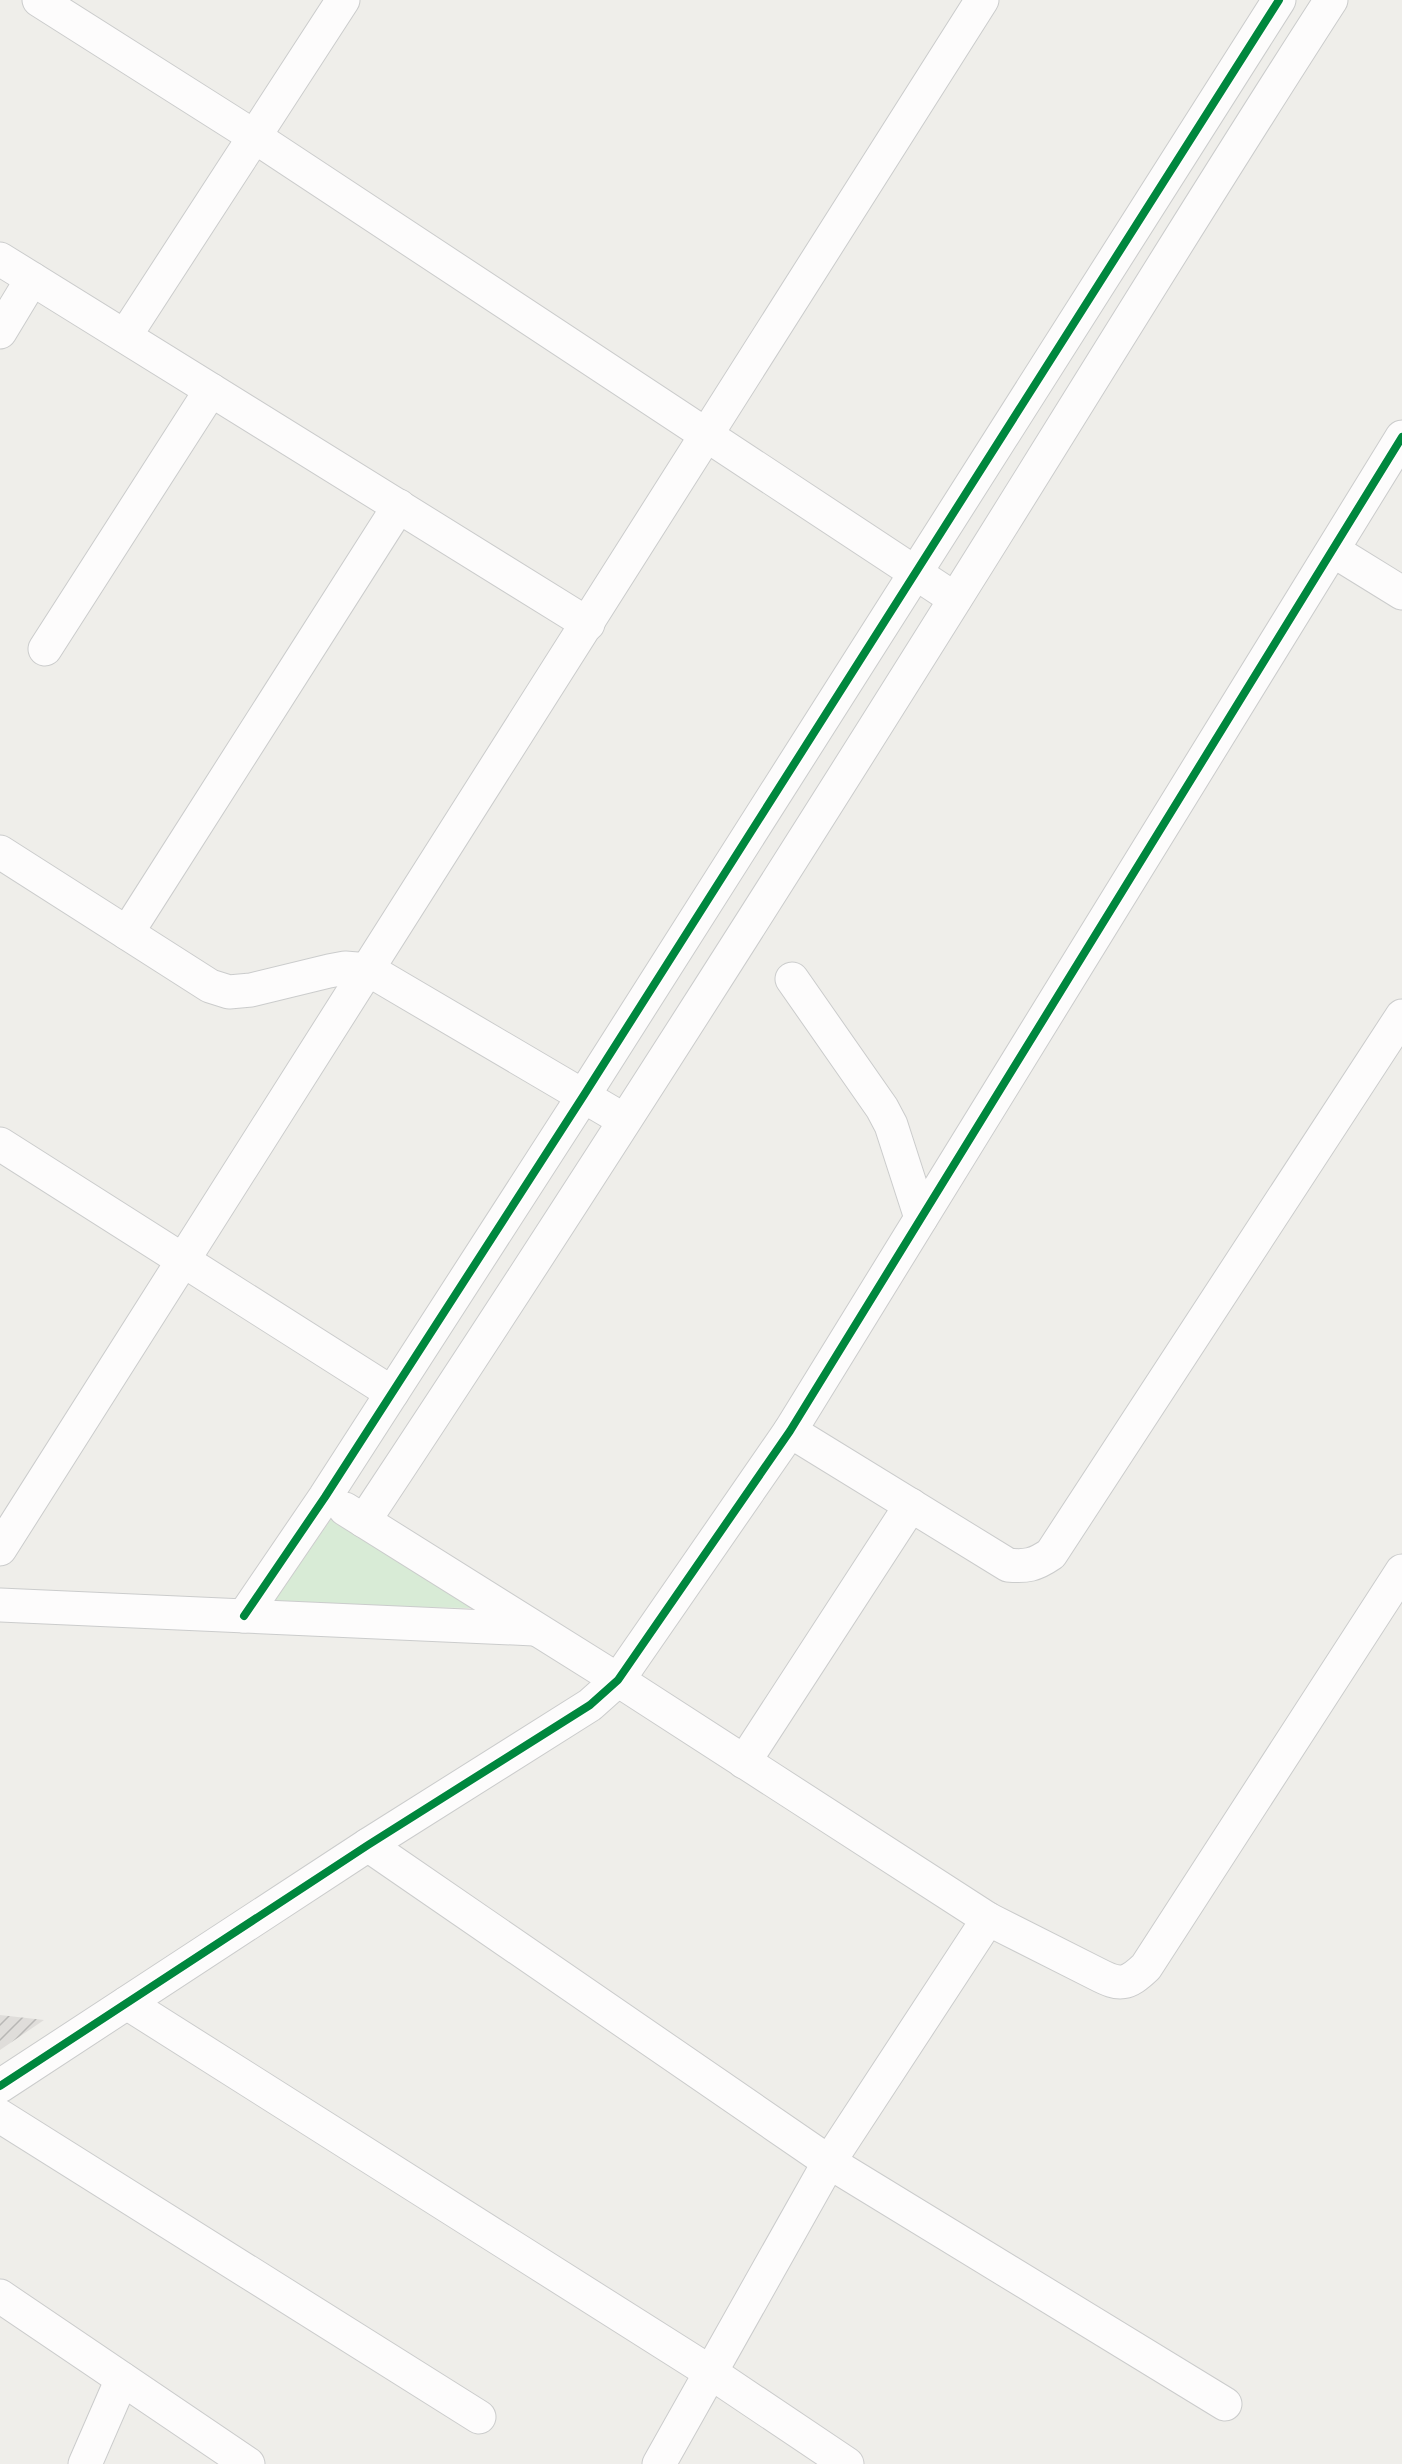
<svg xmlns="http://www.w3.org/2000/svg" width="1402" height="2464" font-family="'Open Sans',sans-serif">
  <defs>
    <pattern id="industrial-furrows" width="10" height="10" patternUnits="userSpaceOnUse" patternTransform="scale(1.5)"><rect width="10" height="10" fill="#dfddda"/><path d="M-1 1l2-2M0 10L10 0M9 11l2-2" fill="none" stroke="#b8b7b5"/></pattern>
  </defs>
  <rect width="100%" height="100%" fill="#efeeea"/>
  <path fill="url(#industrial-furrows)" d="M0,2015L44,2020L0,2050Z"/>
  <path fill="#d8ebd6" d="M331,1519L472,1608L272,1605Z"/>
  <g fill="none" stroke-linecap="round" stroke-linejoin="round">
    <g stroke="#cbcccc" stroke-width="35">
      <g id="street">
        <path d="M39,0L255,137L955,599"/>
        <path d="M0,259L588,624"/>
        <path d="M0,332L32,279"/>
        <path d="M125,336L343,0"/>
        <path d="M1334,551L1402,593"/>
        <path d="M45,649L211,390"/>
        <path d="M0,852L210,986L229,992L251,990L329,971L345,968L369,970L624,1120"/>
        <path d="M127,933L399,506"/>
        <path d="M792,979L882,1108L891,1125L921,1218"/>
        <path d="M0,1144L392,1393"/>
        <path d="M790,1431L1008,1565C1026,1567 1035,1565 1051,1554L1402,1016"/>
        <path d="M345,1509L618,1680L988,1919L1097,1974C1120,1986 1127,1985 1146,1967L1402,1571"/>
        <path d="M364,1521C566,1216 762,908 956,598C1081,399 1203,198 1331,0"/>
        <path d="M0,1549L982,0"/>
        <path d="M0,1605L534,1629"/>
        <path d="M244,1616L325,1497L584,1095L1279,0"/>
        <path d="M744,1762L911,1505"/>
        <path d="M368,1845L829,2162L1225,2404"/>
        <path d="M127,2003L710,2372L847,2464"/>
        <path d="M0,2086L368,1845L590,1705L618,1680L790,1431L1402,437"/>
        <path d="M0,2116L479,2417"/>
        <path d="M0,2296L248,2464"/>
        <path d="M85,2464L122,2379"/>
        <path d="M659,2464L829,2162L988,1919"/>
      </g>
    </g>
    <use href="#street" stroke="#fdfcfc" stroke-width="33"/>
    <g stroke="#fff" stroke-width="11">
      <g id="cycleway">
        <path d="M244,1616L325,1497L584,1095L1279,0"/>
        <path d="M0,2086L368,1845L590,1705L618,1680L790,1431L1402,437"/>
      </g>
    </g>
    <use href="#cycleway" stroke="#00873e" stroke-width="8"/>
  </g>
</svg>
